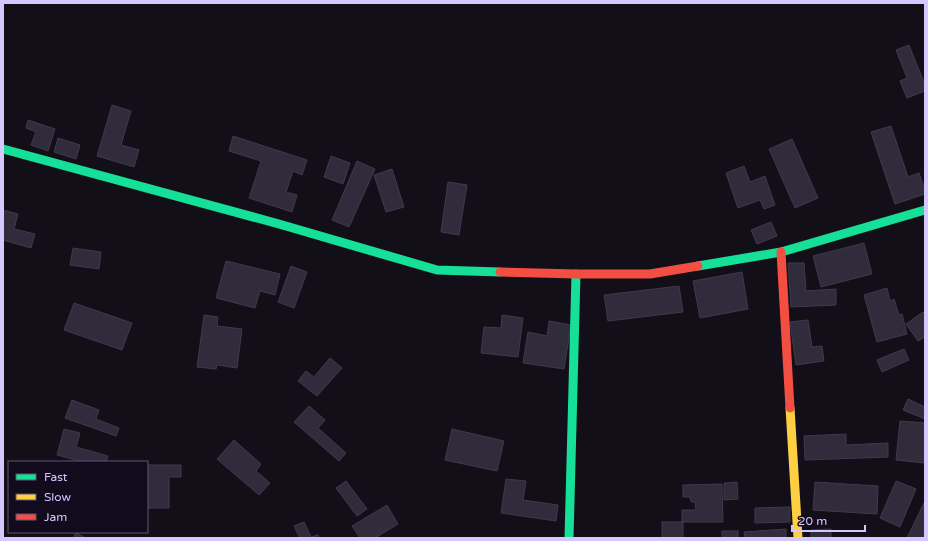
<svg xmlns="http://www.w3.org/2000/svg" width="928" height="541" font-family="'Varela Round',sans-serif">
  <rect width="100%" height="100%" fill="#120f19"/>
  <g fill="#302c3c" stroke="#40394e">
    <path d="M909,45L925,85V91L907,98L900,81L907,78L896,50Z"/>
    <path d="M112,105L131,111L121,145L139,150L134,167L97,156Z"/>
    <path d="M28,120L55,129L48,151L31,145L36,132L26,128Z"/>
    <path d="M891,126L908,177L919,173L925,190V194L895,204L871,132Z"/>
    <path d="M233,136L307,160L302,175L293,171L286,192L297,195L292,212L249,198L261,161L229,151Z"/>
    <path d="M58,138L80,145L76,159L54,152Z"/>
    <path d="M792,139L818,198L795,208L769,149Z"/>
    <path d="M331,156L350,163L343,184L324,177Z"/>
    <path d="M357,161L375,169L349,227L332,220Z"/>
    <path d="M744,166L750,182L765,176L775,205L764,209L760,200L738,208L726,173Z"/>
    <path d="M392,169L404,207L386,212L374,175Z"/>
    <path d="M448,182L467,185L459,235L441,232Z"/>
    <path d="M3,210L18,214L14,229L35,234L31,248L3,240Z"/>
    <path d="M771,222L777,236L757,244L751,230Z"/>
    <path d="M864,243L872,274L821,287L813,256Z"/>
    <path d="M73,248L101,252L99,269L70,265Z"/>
    <path d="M226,261L280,274L275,295L260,291L255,308L216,298Z"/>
    <path d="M788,263H804L806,291L836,289V305L791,307Z"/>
    <path d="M291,266L307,272L294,308L278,302Z"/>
    <path d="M742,272L748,309L700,318L693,281Z"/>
    <path d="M679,286L683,312L608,321L604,295Z"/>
    <path d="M887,288L890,301L894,299L899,315L902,314L907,334L877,342L864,295Z"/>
    <path d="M74,303L132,323L122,350L64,330Z"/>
    <path d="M923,312L925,315V337L918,341L906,324Z"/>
    <path d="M204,315L218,317L217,326L242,329L237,368L217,365L216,369L197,367Z"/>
    <path d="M502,315L523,318L518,357L481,353L484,327L501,328Z"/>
    <path d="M808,320L812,347L822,346L824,361L796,365L790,322Z"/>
    <path d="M549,321L571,325L564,369L523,363L528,332L547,336Z"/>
    <path d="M904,349L909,360L882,372L877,360Z"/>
    <path d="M330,358L342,368L317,396L298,381L306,371L314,377Z"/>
    <path d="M908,399L925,407V419L903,410Z"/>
    <path d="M72,400L99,410L96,419L119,428L116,436L65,418Z"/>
    <path d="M309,406L325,420L318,428L346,453L339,461L294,422Z"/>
    <path d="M900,421L925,423V463L896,460Z"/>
    <path d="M64,429L80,433L76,447L108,456L106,462H83L57,455Z"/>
    <path d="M452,429L504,441L497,471L445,460Z"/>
    <path d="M846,434V445L888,443V457L805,460L804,436Z"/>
    <path d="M234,440L261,464L256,471L270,483L259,495L217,459Z"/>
    <path d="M147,465H181V477H169V508H147Z"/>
    <path d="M506,479L526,481L523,500L558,505L556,521L501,513Z"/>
    <path d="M346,481L367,509L357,516L336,488Z"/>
    <path d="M896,481L916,489L900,527L880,518Z"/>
    <path d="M737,482L738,499L724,500V483Z"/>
    <path d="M815,482L878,486L877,514L813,510Z"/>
    <path d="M722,484L723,522H682V510H696L695,502H691L690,497H683V485Z"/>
    <path d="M924,503L925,538H907Z"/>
    <path d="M387,505L398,524L375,538H360L352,526Z"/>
    <path d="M790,507V522L755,523V508Z"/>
    <path d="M304,522L311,537L318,535L319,538H300L294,526Z"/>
    <rect x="662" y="522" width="21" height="16"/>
    <path d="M786,529V538H745L744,532Z"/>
    <path d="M831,529V538H811V530Z"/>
    <rect x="722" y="531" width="16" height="7"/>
    <path d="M76,533L86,538H73Z"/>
  </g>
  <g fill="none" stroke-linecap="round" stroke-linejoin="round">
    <g stroke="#16e098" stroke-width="9">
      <path d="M3,149L279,224L437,270L500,272"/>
      <path d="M698,266L781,252L925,210"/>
      <path d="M569,538L576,274"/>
    </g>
    <path stroke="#ffcf43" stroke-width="9" d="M790,408L798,538"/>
    <g stroke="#f24e42" stroke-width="9">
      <path d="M781,252L790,408"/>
      <path d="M500,272L576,274H650L698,266"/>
    </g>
  </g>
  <rect width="928" height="541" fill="none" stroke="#d5c7ff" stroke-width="8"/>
  <rect x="8" y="461" width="140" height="72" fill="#110b1d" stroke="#5f5677"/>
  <rect x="16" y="474" width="20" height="6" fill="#16e098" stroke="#5f5677"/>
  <text x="44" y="481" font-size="12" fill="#d5c7ff">Fast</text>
  <rect x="16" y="494" width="20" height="6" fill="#ffcf43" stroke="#5f5677"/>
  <text x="44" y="501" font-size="12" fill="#d5c7ff">Slow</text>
  <rect x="16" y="514" width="20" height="6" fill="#f24e42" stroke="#5f5677"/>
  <text x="44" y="521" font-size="12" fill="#d5c7ff">Jam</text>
  <path d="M792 525v6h73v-6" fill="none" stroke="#d5c7ff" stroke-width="2"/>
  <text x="798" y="525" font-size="12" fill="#d5c7ff" stroke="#110b1d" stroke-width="3" paint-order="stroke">20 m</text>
</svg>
